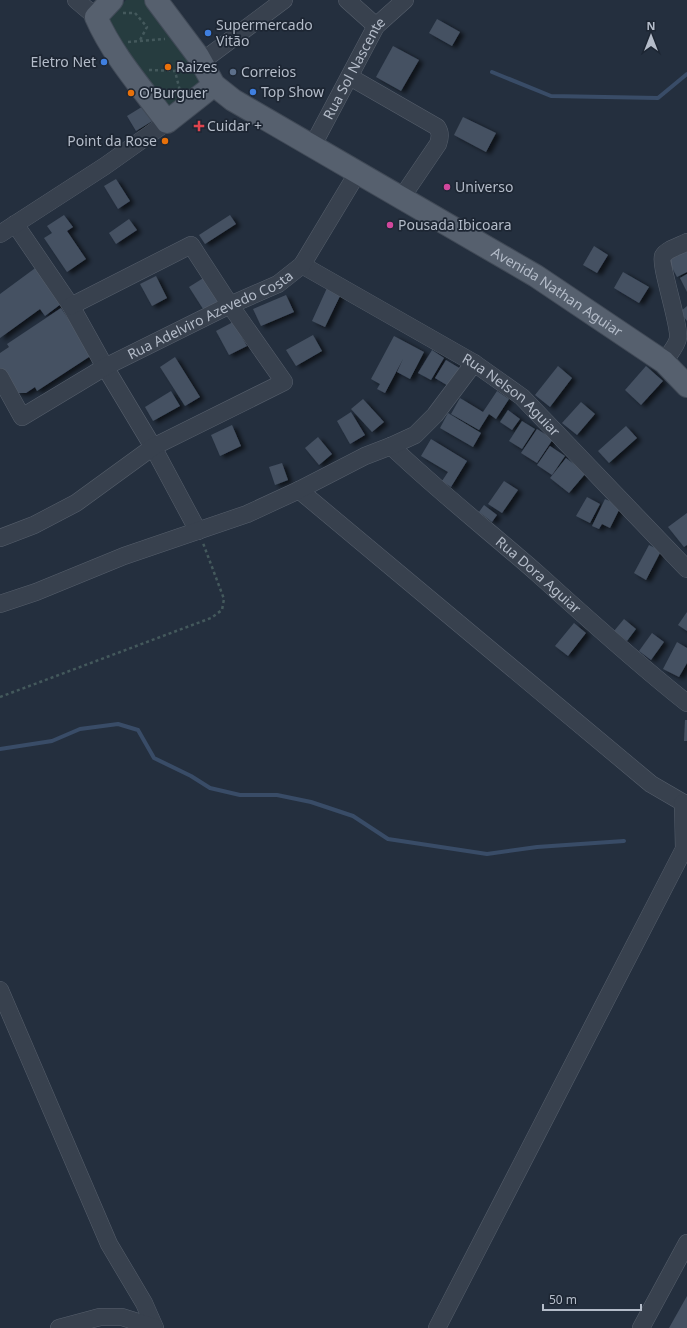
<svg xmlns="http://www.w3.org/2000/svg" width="687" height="1328" font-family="'Noto Sans',sans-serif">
  <defs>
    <filter id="shadow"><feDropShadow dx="4.5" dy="2.5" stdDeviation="2" flood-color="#0009"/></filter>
  </defs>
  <rect width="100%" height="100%" fill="#242f3e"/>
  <path fill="#263c3f" d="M126,0H145L204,83L163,110L110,31L109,17Z"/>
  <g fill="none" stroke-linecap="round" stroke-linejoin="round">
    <g stroke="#394c67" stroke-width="4">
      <path d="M492,72L551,96L658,98L687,74"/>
      <path d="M0,749L52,741L80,729L118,724L138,730L154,758L191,776L210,788L240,795H277L311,802L353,816L388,839L487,854L537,847L624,841"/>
    </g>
  </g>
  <g fill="#455162" filter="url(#shadow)">
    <path d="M437,19L460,32L452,46L429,33Z"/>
    <path d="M393,46L419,60L401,91L376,77Z"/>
    <path d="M145,105L154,120L136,131L127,116Z"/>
    <path d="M463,117L496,133L486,152L454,135Z"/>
    <path d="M116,179L130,201L118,209L104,186Z"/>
    <path d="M64,215L73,227L67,231L86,259L67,272L44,238L52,233L47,226Z"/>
    <path d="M230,215L236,224L205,244L199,235Z"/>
    <path d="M129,219L137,230L116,244L109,233Z"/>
    <path d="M594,246L608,255L597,273L583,265Z"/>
    <path d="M687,250V272L677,277L668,260Z"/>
    <path d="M38,266L61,304L45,316L40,309L0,338V294Z"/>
    <path d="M623,272L649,287L639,303L614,288Z"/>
    <path d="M687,274V292L680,278Z"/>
    <path d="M156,276L167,298L152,306L140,284Z"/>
    <path d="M205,277L221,301L205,312L189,287Z"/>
    <path d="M327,288L341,294L325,327L312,321Z"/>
    <path d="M286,295L294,312L261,326L253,309Z"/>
    <path d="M687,306V321L680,312Z"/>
    <path d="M61,308L92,355L37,391L35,387L26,393H18L0,371V353L9,347L7,344Z"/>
    <path d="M233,322L247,346L229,355L216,331Z"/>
    <path d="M313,335L322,351L296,366L286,350Z"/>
    <path d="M394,336L424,352L410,379L397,372L403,359L385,393L377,389L380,384L371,379Z"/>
    <path d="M432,350L444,358L431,380L418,373Z"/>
    <path d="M175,357L200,397L185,406L160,367Z"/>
    <path d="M446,360L461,369L450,387L435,378Z"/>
    <path d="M558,366L572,378L550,407L535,395Z"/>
    <path d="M646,366L663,381L641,405L625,390Z"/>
    <path d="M171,391L180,406L153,421L145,407Z"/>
    <path d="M497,391L509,399L496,419L489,414L479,430L451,414L460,398L483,412Z"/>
    <path d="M363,399L384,422L372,432L351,409Z"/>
    <path d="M581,402L595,414L577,435L562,423Z"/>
    <path d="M508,410L520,419L512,430L500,422Z"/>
    <path d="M351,412L365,435L350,444L337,421Z"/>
    <path d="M448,413L481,433L473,447L440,428Z"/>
    <path d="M522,421L535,429L522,449L509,441Z"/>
    <path d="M232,425L241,446L220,456L211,435Z"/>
    <path d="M626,426L637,438L609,463L598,451Z"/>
    <path d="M537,429L553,439L537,463L521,453Z"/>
    <path d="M318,437L332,454L319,465L305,448Z"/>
    <path d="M431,439L467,461L451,487L442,481L448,472L421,456Z"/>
    <path d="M550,446L565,456L552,475L537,465Z"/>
    <path d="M566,458L586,473L569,493L550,478Z"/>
    <path d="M282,463L288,480L275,485L269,467Z"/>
    <path d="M504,481L518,490L502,513L488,504Z"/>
    <path d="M587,497L600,504L590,523L576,516Z"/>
    <path d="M605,499L621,506L610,528L602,524L599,529L592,526Z"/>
    <path d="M484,505L497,515L492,522L479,512Z"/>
    <path d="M687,513V545L684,547L668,527Z"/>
    <path d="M649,545L661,551L646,580L634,573Z"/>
    <path d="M687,612V631L678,625Z"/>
    <path d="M624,619L636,629L627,641L614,631Z"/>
    <path d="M574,623L586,633L568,656L555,646Z"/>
    <path d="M652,633L664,642L651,660L639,651Z"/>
    <path d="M677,642L687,648V663L679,677L663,669Z"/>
    <path d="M685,720H687V741H684Z"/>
    <path d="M687,1296V1328H669Z"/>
  </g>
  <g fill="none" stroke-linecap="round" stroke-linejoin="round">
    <g stroke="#565f6c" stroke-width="18">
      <g id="minor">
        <path d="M76,0L96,17"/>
        <path d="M347,0L376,26"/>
        <path d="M201,62L284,0"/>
        <path d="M350,77L437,127C441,133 440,138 438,144L402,197"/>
        <path id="s1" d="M313,145L376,26L405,0"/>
        <path d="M15,224L71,306L105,367L153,447L198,531"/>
        <path d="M0,234L105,166L167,122"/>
        <path id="s2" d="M302,265L474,363L522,397L687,569"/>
        <path d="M664,362C668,355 677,346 678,338C680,325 659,263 663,256C667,249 680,246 687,242"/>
        <path id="s3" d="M0,377L22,417L105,367L230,305L278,284L302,265L358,172"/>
        <path id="s4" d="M391,446C438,491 489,531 538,574C587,618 635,662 687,703"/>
        <path d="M299,490L651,784L687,805"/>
        <path d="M0,538L34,525L76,503L153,447L284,382L230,305L191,245L71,306"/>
        <path d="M0,604L36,592L124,556L247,514L299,490L365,456L391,446L415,435L435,415L474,363"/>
        <path d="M0,990L109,1244L144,1303L155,1328"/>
        <path d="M59,1328L100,1317H122L154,1327"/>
        <path d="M437,1328L684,849L683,803"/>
        <path d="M641,1328L687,1243"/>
      </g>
    </g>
    <g stroke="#414a57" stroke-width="24">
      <g id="major">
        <path d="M112,0L96,17C113,56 142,88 167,122L214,85"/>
        <path id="s5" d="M156,0L198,56L214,85L233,100L536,276L664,362L687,386"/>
      </g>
    </g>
    <g stroke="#44595c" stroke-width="2.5" stroke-dasharray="3 3" stroke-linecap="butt">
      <path d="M123,13H135L147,27L139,42"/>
      <path d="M128,42L165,39"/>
      <path d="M149,70L175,71L180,91"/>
      <path d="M175,71L184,65"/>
      <path d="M0,697L211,618L222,610L224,599L203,543"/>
    </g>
    <use href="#minor" stroke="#38414e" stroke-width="17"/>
    <use href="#major" stroke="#56606e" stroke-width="22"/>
  </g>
  <g fill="#3f7fe0" stroke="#1d2633" stroke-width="1.5">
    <circle cx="208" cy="33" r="4"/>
    <circle cx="104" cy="62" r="4"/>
    <circle cx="253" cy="92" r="4"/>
  </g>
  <g fill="#e8710a" stroke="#1d2633" stroke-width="1.5">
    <circle cx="168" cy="67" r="4"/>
    <circle cx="131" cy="93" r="4"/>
    <circle cx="165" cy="141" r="4"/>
  </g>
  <circle fill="#5c6f8a" stroke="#1d2633" stroke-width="1.5" cx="233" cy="72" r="4"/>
  <path fill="#e0444e" stroke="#1d2633" stroke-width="1.5" d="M197 120h4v4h4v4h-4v4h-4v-4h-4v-4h4z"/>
  <g fill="#d1479c" stroke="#1d2633" stroke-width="1.5">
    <circle cx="447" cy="187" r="4"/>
    <circle cx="390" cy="225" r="4"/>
  </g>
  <g text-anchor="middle" stroke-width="3.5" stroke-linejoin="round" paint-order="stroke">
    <g font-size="14" fill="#b4bcc9" stroke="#1d2633" text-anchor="start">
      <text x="216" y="30">Supermercado<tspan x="216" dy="16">Vitão</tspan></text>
      <text x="96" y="67" text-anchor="end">Eletro Net</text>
      <text x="176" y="72">Raizes</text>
      <text x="241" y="77">Correios</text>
      <text x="261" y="97">Top Show</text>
      <text x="139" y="98">O'Burguer</text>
      <text x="207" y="131">Cuidar +</text>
      <text x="157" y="146" text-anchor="end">Point da Rose</text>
      <text x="455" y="192">Universo</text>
      <text x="398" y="230">Pousada Ibicoara</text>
    </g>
    <g font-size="14" fill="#b4bcc9" stroke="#1d2633">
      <text dy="5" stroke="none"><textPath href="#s1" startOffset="87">Rua Sol Nascente</textPath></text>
      <text dy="5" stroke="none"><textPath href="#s5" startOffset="504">Avenida Nathan Aguiar</textPath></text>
      <text dy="5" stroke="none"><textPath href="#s3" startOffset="260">Rua Adelviro Azevedo Costa</textPath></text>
      <text dy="5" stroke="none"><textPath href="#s2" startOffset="247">Rua Nelson Aguiar</textPath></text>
      <text dy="5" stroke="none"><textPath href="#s4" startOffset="196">Rua Dora Aguiar</textPath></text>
    </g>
  </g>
  <g transform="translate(651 36)" stroke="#1d2633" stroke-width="3" paint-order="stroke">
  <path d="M0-3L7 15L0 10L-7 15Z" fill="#b4bcc9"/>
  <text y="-6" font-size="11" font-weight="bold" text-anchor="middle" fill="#b4bcc9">N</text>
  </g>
  <path d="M543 1304v6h98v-6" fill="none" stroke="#b4bcc9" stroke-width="2"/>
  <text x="549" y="1304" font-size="12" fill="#b4bcc9" stroke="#1d2633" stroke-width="3" paint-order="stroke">50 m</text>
</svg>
